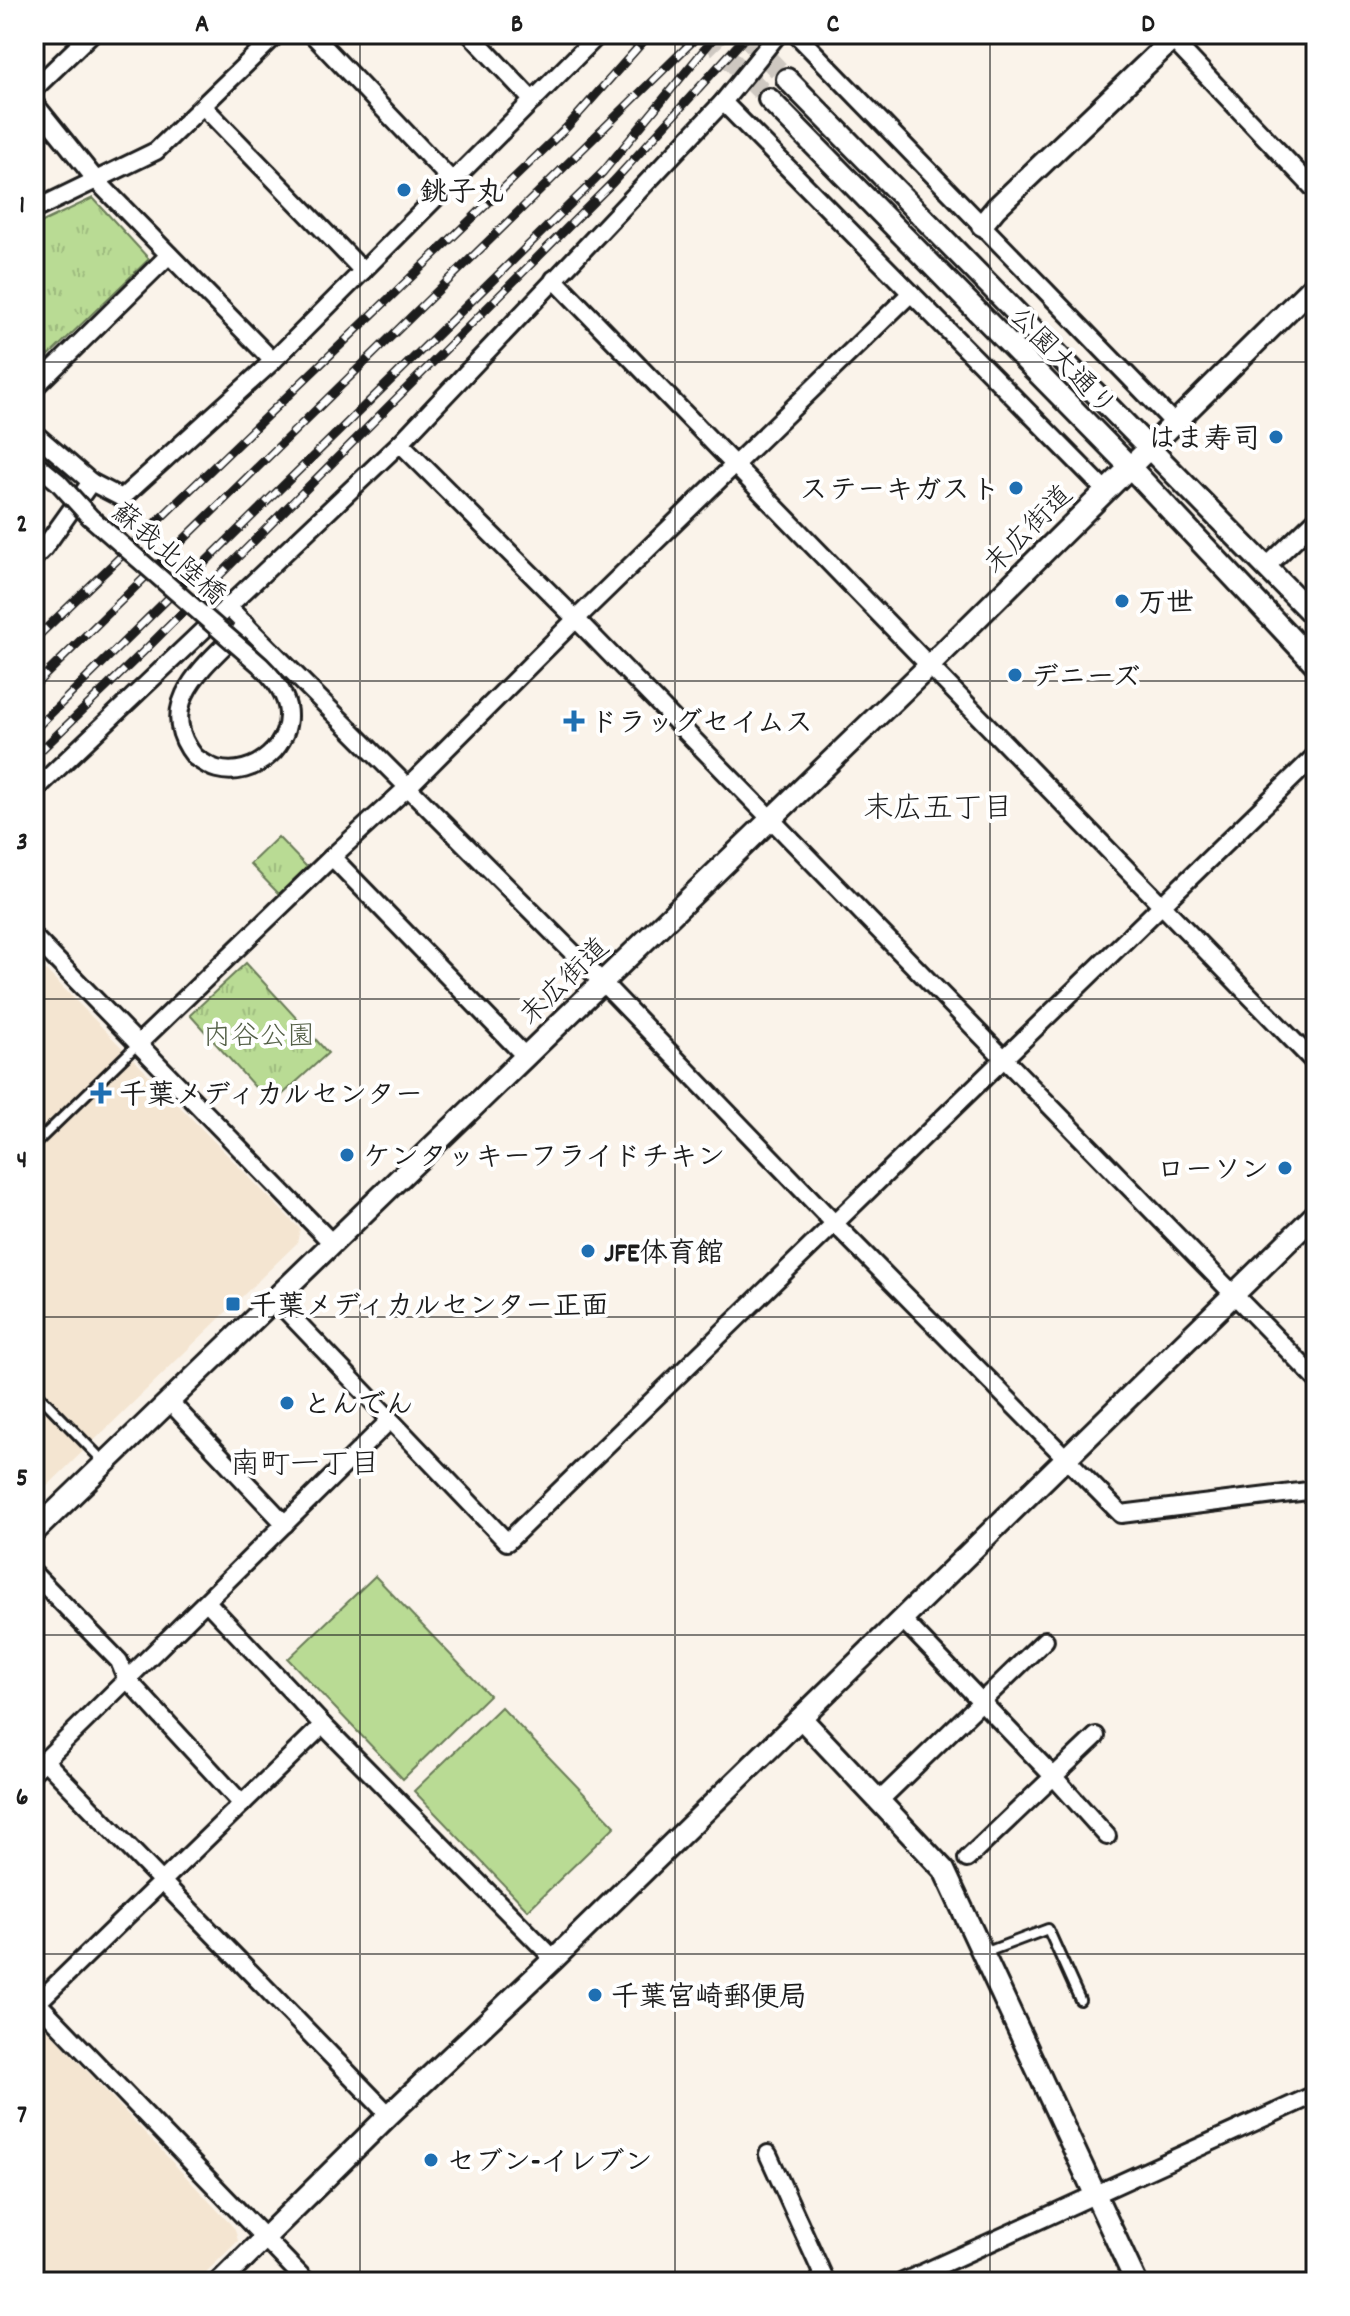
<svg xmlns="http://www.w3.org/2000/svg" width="1350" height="2316" font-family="Dekko,'Klee One',sans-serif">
  <defs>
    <pattern id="park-tufts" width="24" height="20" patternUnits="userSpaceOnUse" patternTransform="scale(2)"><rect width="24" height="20" fill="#b9db94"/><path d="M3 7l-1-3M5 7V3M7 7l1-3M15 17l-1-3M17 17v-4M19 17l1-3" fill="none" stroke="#9ebb7f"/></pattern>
  </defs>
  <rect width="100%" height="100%" fill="#faf3ea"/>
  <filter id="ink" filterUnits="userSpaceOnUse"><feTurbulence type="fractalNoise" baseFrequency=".0125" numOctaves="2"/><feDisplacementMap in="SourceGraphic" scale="16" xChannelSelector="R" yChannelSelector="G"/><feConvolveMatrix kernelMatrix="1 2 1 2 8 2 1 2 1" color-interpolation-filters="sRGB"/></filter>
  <g filter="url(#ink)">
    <g fill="#f4e5d1">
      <path d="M34,958L300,1229L297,1243L34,1499Z"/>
      <path d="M44,2025L235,2229L238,2241L196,2282H34V2026Z"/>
    </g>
    <g fill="url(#park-tufts)" stroke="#6a7c58" stroke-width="2">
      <path d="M93,198L149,259L34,370V226Z"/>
      <path d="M278,837L307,867L279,894L250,864Z"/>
      <path d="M246,963L328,1053L271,1105L190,1015Z"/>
    </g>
    <g fill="#b9db94" stroke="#6a7c58" stroke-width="2">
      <path d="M375,1576L489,1695L403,1779L288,1659Z"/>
      <path d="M501,1707L615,1826L528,1910L414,1791Z"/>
    </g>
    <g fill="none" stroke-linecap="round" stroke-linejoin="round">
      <g stroke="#cec8c1" stroke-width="20" stroke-dasharray="20 10" stroke-linecap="butt">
        <path d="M705,34L769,99"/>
        <path d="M744,34L787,79"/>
      </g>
      <g stroke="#1c1c1c" stroke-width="14">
        <g id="service">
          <path d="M34,1145L139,1043"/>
          <path d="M34,1390L105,1463"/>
          <path d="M984,1953L1048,1929L1080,2000"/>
        </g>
      </g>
      <g stroke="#1c1c1c" stroke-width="22">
        <g id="minor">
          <path d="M312,34L453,182"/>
          <path d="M470,34L533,101"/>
          <path d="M796,34L1174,423"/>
          <path d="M1167,34L1316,191"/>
          <path d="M34,89L91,34"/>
          <path d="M723,102L1105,490"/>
          <path d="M34,103L96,180L273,361"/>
          <path d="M203,106L363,271"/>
          <path d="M34,210L156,151L277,34"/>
          <path d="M554,279L1316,1064"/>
          <path d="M34,388L169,255"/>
          <path d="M34,433L91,482L122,498L273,361L599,34"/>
          <path d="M400,443L576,619L1316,1379"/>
          <path d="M34,558L44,548L91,482"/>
          <path d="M1266,567L1316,519"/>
          <path d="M227,606L602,982L836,1225L1121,1514L1316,1490"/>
          <path d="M195,757C151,702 209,663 246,624"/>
          <path d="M34,791L400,443L723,102L778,34"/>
          <path d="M332,857L525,1056"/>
          <path d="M34,937L332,1243"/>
          <path d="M139,1043L332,857L408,787L576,619L911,293"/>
          <path d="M275,1299L507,1542L1316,755"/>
          <path d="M169,1401L285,1524"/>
          <path d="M34,1574L119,1661L126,1678L242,1804"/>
          <path d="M207,1602L323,1725L554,1959"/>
          <path d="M902,1619L1053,1776L1107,1836"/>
          <path d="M45,1761L389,2115"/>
          <path d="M34,1771L389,1421"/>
          <path d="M879,1801L1045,1640"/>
          <path d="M967,1859L1096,1736"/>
          <path d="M34,1999L307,2282"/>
          <path d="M34,2006L323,1725"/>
          <path d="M768,2154L826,2282"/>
          <path d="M903,2282L1316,2094"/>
        </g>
      </g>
      <g stroke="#1c1c1c" stroke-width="26">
        <g id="tertiary">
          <path d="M787,79L1316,618"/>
          <path d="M769,99L1129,466L1316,665"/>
          <path d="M982,225L996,208L1178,34"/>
          <path d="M34,1532L928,667L1316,283"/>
          <path d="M801,1718L944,1870L1136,2282"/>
          <path d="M220,2282L389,2115L554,1959L1316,1214"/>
        </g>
      </g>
      <use href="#service" stroke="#fff" stroke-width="8"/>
      <use href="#minor" stroke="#fff" stroke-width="16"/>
      <use href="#tertiary" stroke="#fff" stroke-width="20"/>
      <g stroke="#1c1c1c" stroke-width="9">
        <g id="rail">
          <path d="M34,640L567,127L650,34"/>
          <path d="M34,686L700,34"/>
          <path d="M34,730L603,172L717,34"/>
          <path d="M34,757L143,652L613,182L748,34"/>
        </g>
      </g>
      <use href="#rail" stroke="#fff" stroke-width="6" stroke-dasharray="18" stroke-linecap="butt"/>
      <g stroke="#1c1c1c" stroke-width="22" stroke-linecap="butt">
        <path id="minor-bridge" d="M34,462L58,482L90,517L260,665C272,677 283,689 287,706C295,744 254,779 217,769C209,767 202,762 195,757"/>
      </g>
      <use href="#minor-bridge" stroke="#fff" stroke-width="16"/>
    </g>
  </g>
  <path fill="none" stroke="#1c1c1c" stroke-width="2" stroke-opacity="0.55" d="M360,34V2282M675,34V2282M990,34V2282M34,362H1316M34,681H1316M34,999H1316M34,1317H1316M34,1635H1316M34,1954H1316"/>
  <g fill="#1f6fb2" stroke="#fff" stroke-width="3">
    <circle cx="404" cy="190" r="8"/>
    <circle cx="1276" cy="437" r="8"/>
    <circle cx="1016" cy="488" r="8"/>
    <circle cx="1122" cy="601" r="8"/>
    <circle cx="1015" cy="675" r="8"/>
    <path d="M570 709h8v8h8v8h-8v8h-8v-8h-8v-8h8z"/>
    <path d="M97 1081h8v8h8v8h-8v8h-8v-8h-8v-8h8z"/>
    <circle cx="347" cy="1155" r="8"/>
    <circle cx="1285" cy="1168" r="8"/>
    <circle cx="588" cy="1251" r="8"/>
    <rect x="225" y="1296" width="16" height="16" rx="4"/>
    <circle cx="287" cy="1403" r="8"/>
    <circle cx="595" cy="1995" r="8"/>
    <circle cx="431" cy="2160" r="8"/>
  </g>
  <g text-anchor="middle" stroke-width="8" stroke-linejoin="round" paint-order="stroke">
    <g font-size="28" font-weight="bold" fill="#1c1c1c" stroke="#fff" text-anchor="start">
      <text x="420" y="200">銚子丸</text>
      <text x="1260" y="447" text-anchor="end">はま寿司</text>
      <text x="1000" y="498" text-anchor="end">ステーキガスト</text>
      <text x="1138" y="611">万世</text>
      <text x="1031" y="685">デニーズ</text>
      <text x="590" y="731">ドラッグセイムス</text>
      <text x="119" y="1103">千葉メディカルセンター</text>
      <text x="363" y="1165">ケンタッキーフライドチキン</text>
      <text x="1269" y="1178" text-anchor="end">ローソン</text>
      <text x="604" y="1261">JFE体育館</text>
      <text x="249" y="1314">千葉メディカルセンター正面</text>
      <text x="303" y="1413">とんでん</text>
      <text x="611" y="2005">千葉宮崎郵便局</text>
      <text x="447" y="2170">セブン-イレブン</text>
    </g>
    <g font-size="28" fill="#1c1c1c" stroke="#fff">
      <text transform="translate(1064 360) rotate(46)" y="10">公園大通り</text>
      <text transform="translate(1027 528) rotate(-45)" y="10">末広街道</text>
      <text transform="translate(170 552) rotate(41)" y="10">蘇我北陸橋</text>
      <text transform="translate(563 980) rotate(-44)" y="10">末広街道</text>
    </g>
    <g font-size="28" fill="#535f46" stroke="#fff">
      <text x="259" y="1044">内谷公園</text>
    </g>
    <g font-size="30" fill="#1c1c1c" stroke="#fff">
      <text x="938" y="817">末広五丁目</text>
      <text x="305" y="1473">南町一丁目</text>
    </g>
  </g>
  <rect width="1350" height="2316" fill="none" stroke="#fff" stroke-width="88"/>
  <rect x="44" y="44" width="1262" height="2228" fill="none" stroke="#1c1c1c" stroke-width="3"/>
  <g font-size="26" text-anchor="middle" font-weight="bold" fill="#1c1c1c">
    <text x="202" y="31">A</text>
    <text x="517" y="31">B</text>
    <text x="833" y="31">C</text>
    <text x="1148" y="31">D</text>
    <text x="22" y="212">1</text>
    <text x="22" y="531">2</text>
    <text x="22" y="849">3</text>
    <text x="22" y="1167">4</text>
    <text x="22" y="1485">5</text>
    <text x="22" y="1804">6</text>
    <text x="22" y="2122">7</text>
  </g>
</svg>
